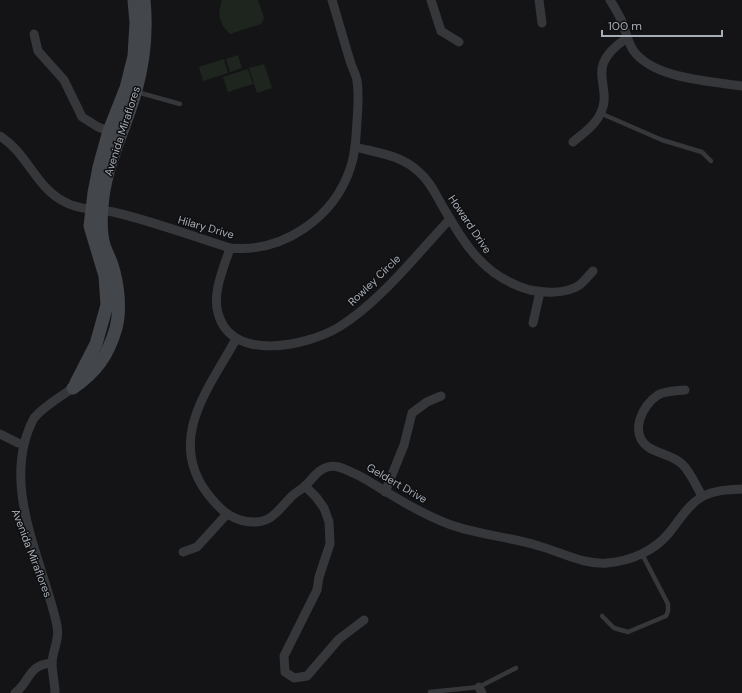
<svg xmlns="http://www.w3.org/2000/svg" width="742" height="693" font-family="'DM Sans',sans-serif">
  <rect width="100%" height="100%" fill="#141416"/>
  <g fill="#1e251e">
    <path d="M222,0H258L264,18L261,24L230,34C219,24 217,14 222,0Z"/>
    <path d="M238,55L242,68L230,72L226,59Z"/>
    <path d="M224,59L228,73L203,81L199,67Z"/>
    <path d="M264,64L272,88L257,93L249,68Z"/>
    <path d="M248,69L253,84L228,92L223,77Z"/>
  </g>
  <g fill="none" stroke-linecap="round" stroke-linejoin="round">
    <g stroke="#35373a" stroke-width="4.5">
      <path d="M137,92L180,104"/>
      <path d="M600,113L662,140L702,152L711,161"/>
      <path d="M602,616L614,628L628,632L666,616L668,611V604L642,554"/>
      <path d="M430,692L479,687L516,668"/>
    </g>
    <g stroke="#35373a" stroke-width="9">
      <path d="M431,0L441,31L459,42"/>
      <path d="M539,0L542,23"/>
      <path d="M610,0C615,8 620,16 623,24C626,33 628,42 633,50C653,79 710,81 742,86"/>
      <path d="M34,34L38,51L64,80L82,117L98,127L114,133"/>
      <path d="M0,136C27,153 36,187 63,201C78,210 96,209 113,212C153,221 191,236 230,248C284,253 335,217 351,166C356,151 356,136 357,121C358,108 359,94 357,81C356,74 352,68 350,61C344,41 338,20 332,0"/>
      <path d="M573,142C581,135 592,128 598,118C618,86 579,70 627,38"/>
      <path d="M355,147C378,153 401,155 419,172C430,181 436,195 443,207C466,246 484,277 530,290C544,293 565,294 578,286C583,283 588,276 593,271"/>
      <path d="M230,248C224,267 212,293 218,313C231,363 307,346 339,327C380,302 417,254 450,219"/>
      <path d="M533,323L540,292"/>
      <path d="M236,339C210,387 166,438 207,493C218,507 227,517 244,521C271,526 276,512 292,496C296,492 301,490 305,486C312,480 316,471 325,468C334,464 343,468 351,472C364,477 374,485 385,491C406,504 429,517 451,525C480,535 511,537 539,546C561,552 584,565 607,563C631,561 654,551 669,533C679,521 687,506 700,498C712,490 728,490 742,489"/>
      <path d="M685,390C677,391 665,391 658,395C642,405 629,433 648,447C658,454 674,455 683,465C691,473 696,486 702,496"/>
      <path d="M0,434L18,443"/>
      <path d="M305,486L316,497L324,508L329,522L330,544L319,577L317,590L284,656L285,672L294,678L307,676L339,639L364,620"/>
      <path d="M385,492L404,445L412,413L427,402L441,396"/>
      <path d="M183,552L197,547L227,514"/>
      <path d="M479,687L482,693"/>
      <path d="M15,693C31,681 27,665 52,663"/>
      <path d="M55,693C55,683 52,673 52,663C53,647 61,639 56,621C40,554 0,482 34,418C45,405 60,397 73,388"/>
    </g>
    <g stroke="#43464a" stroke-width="13">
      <path d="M76,383L96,344L107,305L105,276L90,226L94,193L99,167L109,131L126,88L134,56L136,23L134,0"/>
      <path d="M73,388C96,372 108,356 116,328C121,309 118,284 112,265C110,258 106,252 104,245C100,231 101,212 103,197C108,159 126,126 136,90C144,61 147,30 144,0"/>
    </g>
  </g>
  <g text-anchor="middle" stroke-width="3" stroke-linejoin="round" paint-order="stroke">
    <g font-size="11" fill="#a6adb6" stroke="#0f0f11">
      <text transform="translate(122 131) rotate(-72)" y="4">Avenida Miraflores</text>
      <text transform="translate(470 224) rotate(56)" y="4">Howard Drive</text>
      <text transform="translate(206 227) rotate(16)" y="4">Hilary Drive</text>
      <text transform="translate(374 280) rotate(-44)" y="4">Rowley Circle</text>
      <text transform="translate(397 483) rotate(30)" y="4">Geldert Drive</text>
      <text transform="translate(32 553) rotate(69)" y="4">Avenida Miraflores</text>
    </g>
  </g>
  <path d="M602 30v6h120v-6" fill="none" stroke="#a6adb6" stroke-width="2"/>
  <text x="608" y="30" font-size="12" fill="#a6adb6" stroke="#0f0f11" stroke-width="3" paint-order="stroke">100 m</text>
</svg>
